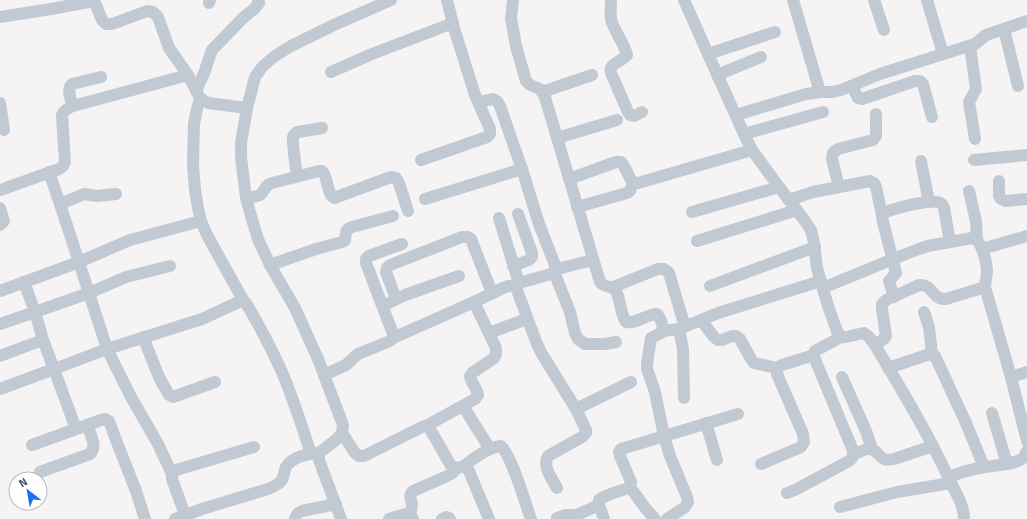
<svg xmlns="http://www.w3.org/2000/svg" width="1027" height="519" font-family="Signika,sans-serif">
  <rect width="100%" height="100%" fill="#f5f3f3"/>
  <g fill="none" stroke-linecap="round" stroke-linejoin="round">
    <g stroke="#c1cad2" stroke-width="12">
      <path d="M94,0L102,20L106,24H112L147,11L153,12L158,17L169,48L188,75L200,98L208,103L247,108"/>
      <path d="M513,0L511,19L512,24L516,46L526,81L530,85L540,89L544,94L600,282C604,288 612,285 616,291C621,301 620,313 626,322C637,324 646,314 657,314C661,319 663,325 663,331L661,333L651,338L647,364V369L655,392L664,436L670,456L687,497L688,502L685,507L667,519"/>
      <path d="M611,0C611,6 610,13 611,19C614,32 624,42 627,55C622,62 608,63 611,73L628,112L630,115L634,116L642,112"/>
      <path d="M684,0L708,54L744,134L752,150L779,187L805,221L811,230L814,243L817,268L828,306L837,331L841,337H846L864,333L869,337L875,345C901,389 928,433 949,479C955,492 964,504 964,519"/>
      <path d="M793,0L820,92"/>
      <path d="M874,0L884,30"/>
      <path d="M927,0L943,54"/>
      <path d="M209,3L210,0"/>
      <path d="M0,17L51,9L94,1"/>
      <path d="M1004,29L1018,86"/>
      <path d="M970,46L976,89L969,102L975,139"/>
      <path d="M708,54L775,32"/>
      <path d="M331,72L372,54L453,23"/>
      <path d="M717,75L761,57"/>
      <path d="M852,86L858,98L862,99L915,81H920L923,84L932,117"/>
      <path d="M196,90L203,76L212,50L243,18L254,9L259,3L258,0"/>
      <path d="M542,92L592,75"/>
      <path d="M200,98L197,109L194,124L193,164L195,190L198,208L201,221L207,235L243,300"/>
      <path d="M479,102L493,99L497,101L500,106L522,169L539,224L555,265V271L551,274L519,283L517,286V290L537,344L542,354L576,409L586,430V433L582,437L548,456C542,466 552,479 557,488"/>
      <path d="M0,103L4,130"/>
      <path d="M73,106C71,99 66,90 72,84L101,77"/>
      <path d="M736,115L806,94L820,92H832L841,90L880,74L975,44L986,35L1027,21"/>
      <path d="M744,134L823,112"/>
      <path d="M557,138L617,120"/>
      <path d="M421,160L487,137L490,134V129L475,95L454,28L447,0"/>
      <path d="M974,160L1027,155"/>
      <path d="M921,161L929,202"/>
      <path d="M49,172L60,204L89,293L126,277L170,266"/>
      <path d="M297,176C296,168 292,143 293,137C294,134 295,133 298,132L322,128"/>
      <path d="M569,179L616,162H621C627,168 628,177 633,183H638L752,150"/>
      <path d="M999,181V196L1001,199L1005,201L1027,199"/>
      <path d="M839,187L832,159L833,153L838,149L873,140L876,136V114"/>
      <path d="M0,190L59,169L63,166L65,162L62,115C64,110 68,108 73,106L188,75"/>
      <path d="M969,191L976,221L977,240"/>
      <path d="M246,198C250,197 257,197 260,195C266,191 262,187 272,183L319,171H322C329,178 326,193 334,198L391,177L396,178L399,183L408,211"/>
      <path d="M425,199L522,169"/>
      <path d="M789,200L813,192L870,181L874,183L876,187L882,215"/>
      <path d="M60,204L84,194L97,196L116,194"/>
      <path d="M577,207L627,193L630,191L633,183"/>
      <path d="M0,208L4,221L0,225"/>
      <path d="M692,212L779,187"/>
      <path d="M499,218L519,283"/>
      <path d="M697,241L797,210"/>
      <path d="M982,249L1027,236"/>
      <path d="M593,260L561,268L555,271L556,277L570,312L575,333L578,339L585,344H605L616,342"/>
      <path d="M270,265L316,249L342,242L345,240C347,233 343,231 352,227L393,216"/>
      <path d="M513,266L529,260L532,257V253L518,214"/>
      <path d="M710,286L815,247"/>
      <path d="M613,287L658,269H664L669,273L685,327"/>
      <path d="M823,287L830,285L903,255L919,249L928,246L972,238L977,240C982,246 987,263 987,271C987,277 985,282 985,287L1011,377L1027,441"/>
      <path d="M0,291L79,262L130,240L201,221"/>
      <path d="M894,297L889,281L896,273L895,269L882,218C882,214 885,213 888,211C898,208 932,198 940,203C943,204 943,205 944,208L950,242"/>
      <path d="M396,299L386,272L387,268L390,265L462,237H468L471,239L492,293"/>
      <path d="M389,303L405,295L459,276"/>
      <path d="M924,312L929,327L932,354"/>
      <path d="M701,320L714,337L718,340H722L732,336H736L740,339L751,359L754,363L777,368"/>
      <path d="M0,324L35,312L24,282"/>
      <path d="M679,329L683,349L684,398"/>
      <path d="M663,331L679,329L718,313L821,281"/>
      <path d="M489,333L527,319"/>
      <path d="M143,337L159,377L169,395L173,397L215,382"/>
      <path d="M393,338L474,302L503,288L508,286H517"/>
      <path d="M43,340L35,312L89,293L107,349L131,397L158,444L172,474"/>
      <path d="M875,345L884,339L886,336L882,309V304L886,300L919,285C934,284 930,299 946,299L985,287"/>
      <path d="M0,356L43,340L54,369L107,349L202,319L243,300L246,303C259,325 271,348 282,372C293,398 302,426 311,454"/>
      <path d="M888,368L930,354H932L935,356L966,423L984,467"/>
      <path d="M324,375L346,365L358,354L390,341L393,338V334L366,263V259L369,256L402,244"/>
      <path d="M842,377L866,431L872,449"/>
      <path d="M1011,377L1027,372"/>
      <path d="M0,389L54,369L76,429"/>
      <path d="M463,406L490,449"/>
      <path d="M576,409L631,382"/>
      <path d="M992,413L1007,464"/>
      <path d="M706,423L717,460"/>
      <path d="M426,426L475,399L478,395C477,388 471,383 470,376L472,373L494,358L496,354V348L474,302"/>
      <path d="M342,433L355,453L359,456H364L422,427L426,426L430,429L450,464C455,469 458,468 464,466L467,467L469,471L489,519"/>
      <path d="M32,445L101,420L105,419L109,421L118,445L136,491L145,519"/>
      <path d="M854,454L867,449H872C882,455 880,462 894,459L933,446"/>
      <path d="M761,464L801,447L804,442L803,434L777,374V368L782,365L814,355"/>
      <path d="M464,466C472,459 491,446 501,446C512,456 525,503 531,519"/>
      <path d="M40,472L90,454C98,446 90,434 87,425"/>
      <path d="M948,478C959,472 973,469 985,467C995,465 1017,465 1024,457C1024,456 1027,451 1027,451"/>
      <path d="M630,487L646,509L655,519"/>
      <path d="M787,493L795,490L849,461C854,457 854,454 852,448L814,357V353L815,351L841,337"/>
      <path d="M840,507L897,492L951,483"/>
      <path d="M410,514C411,511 412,507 412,504C411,498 408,496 413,491L445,477L451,474L457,468"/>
      <path d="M185,515L172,479V474L176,470L254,447"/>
      <path d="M557,518L566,515H575L579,514L599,505"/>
      <path d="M175,519L202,509L268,489C273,487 279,484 282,480C284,476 284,471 286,467C292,457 307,454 318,453"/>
      <path d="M295,519C296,514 298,513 302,511L336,504"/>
      <path d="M341,519L319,460V453L337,439L342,433L343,425L318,359L295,308L270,265L258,239L251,216L246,198L241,157V143L247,108L255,77L263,66L275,56L291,46L336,24L391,0"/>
      <path d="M389,519L405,514H410L413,519"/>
      <path d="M442,519L446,517L449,518L450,519"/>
      <path d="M604,519L599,505V500C607,493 620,492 630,487L631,482L620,456L619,452L621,449L738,414"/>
    </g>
  </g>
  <g transform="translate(28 491) rotate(329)"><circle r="19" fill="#ffffff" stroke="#b7bbc0"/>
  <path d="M0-3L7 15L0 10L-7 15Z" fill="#1a73e8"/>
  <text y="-6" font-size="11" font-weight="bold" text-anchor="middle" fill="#4a5661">N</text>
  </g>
</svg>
